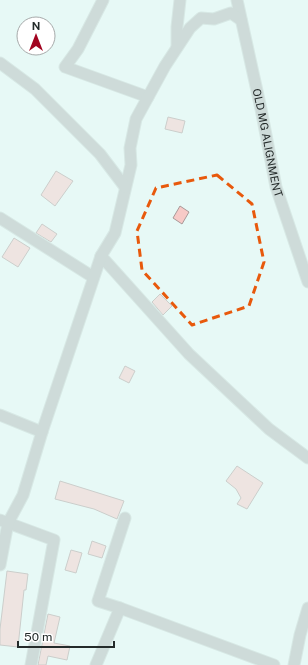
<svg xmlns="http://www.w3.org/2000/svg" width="308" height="665" font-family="'Public Sans',sans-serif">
  <rect width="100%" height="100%" fill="#e7f9f6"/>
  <g fill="#f7cac7" stroke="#a99998">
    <path d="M168,117L185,121L182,133L165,129Z"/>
    <path d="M56,171L73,181L55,206L41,195Z"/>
    <path d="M180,206L189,212L182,224L173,218Z"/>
    <path d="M42,224L57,234L51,242L36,233Z"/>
    <path d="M14,238L30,248L18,267L2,257Z"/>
    <path d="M160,294L172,306L163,315L152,302Z"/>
    <path d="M125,366L135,371L129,383L119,378Z"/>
    <path d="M237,466L263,483L247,509L237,504L241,498L236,489L226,481Z"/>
    <path d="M60,481L124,501L117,519L94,509L55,499Z"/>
    <path d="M92,541L106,546L102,558L88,554Z"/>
    <path d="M71,550L82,553L76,573L65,570Z"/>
    <path d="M7,571L28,574L26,590H24L18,647L0,645V629Z"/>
    <path d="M48,614L60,617L54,643L70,646L67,660L48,656L46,665H38Z"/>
  </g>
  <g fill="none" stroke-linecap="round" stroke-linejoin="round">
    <g stroke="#c4d4d1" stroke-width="13">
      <g id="street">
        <path d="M103,0L78,49L65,67L148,97"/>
        <path id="s1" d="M237,0L261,109L276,187L308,282"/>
        <path d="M241,20L231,13L214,19L201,18L190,28L165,66L136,119L130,148L131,165L115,233L101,256L189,354L269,429L308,458"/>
        <path d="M177,47V27L180,0"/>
        <path d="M0,63L35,89L100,154L125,187"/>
        <path d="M0,218L93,277"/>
        <path d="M0,415L42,432"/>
        <path d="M0,520L54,540L31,665"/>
        <path d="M0,565L8,523L23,495L42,432L101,256"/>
        <path d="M120,608L274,665"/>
        <path d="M96,665L120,608L98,601L125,518"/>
        <path d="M294,665L300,635L308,608"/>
      </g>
    </g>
    <use href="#street" stroke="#afb6b5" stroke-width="11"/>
  </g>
  <path d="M0 0H308V665H0ZM217,175L252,204L264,262L249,306L192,325L142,270L137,231L156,188Z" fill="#e7f9f6" fill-opacity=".55" fill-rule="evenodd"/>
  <path fill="none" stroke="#e8590c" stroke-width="3" stroke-dasharray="8 5" stroke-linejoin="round" d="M217,175L252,204L264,262L249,306L192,325L142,270L137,231L156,188Z"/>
  <g text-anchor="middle" stroke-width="3" stroke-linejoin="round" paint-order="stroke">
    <g font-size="11" fill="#242b2a" stroke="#fff">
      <text dy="4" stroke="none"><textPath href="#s1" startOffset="146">OLD MG ALIGNMENT</textPath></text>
    </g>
  </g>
  <g transform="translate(36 36)"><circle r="19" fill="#ffffff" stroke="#a7aaaa"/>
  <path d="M0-3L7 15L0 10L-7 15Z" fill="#a20420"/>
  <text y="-6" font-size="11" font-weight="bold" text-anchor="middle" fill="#242b2a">N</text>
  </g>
  <path d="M18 641v6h96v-6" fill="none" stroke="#242b2a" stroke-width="2"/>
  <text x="24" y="641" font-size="12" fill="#242b2a" stroke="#ffffff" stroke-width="3" paint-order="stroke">50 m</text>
</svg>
